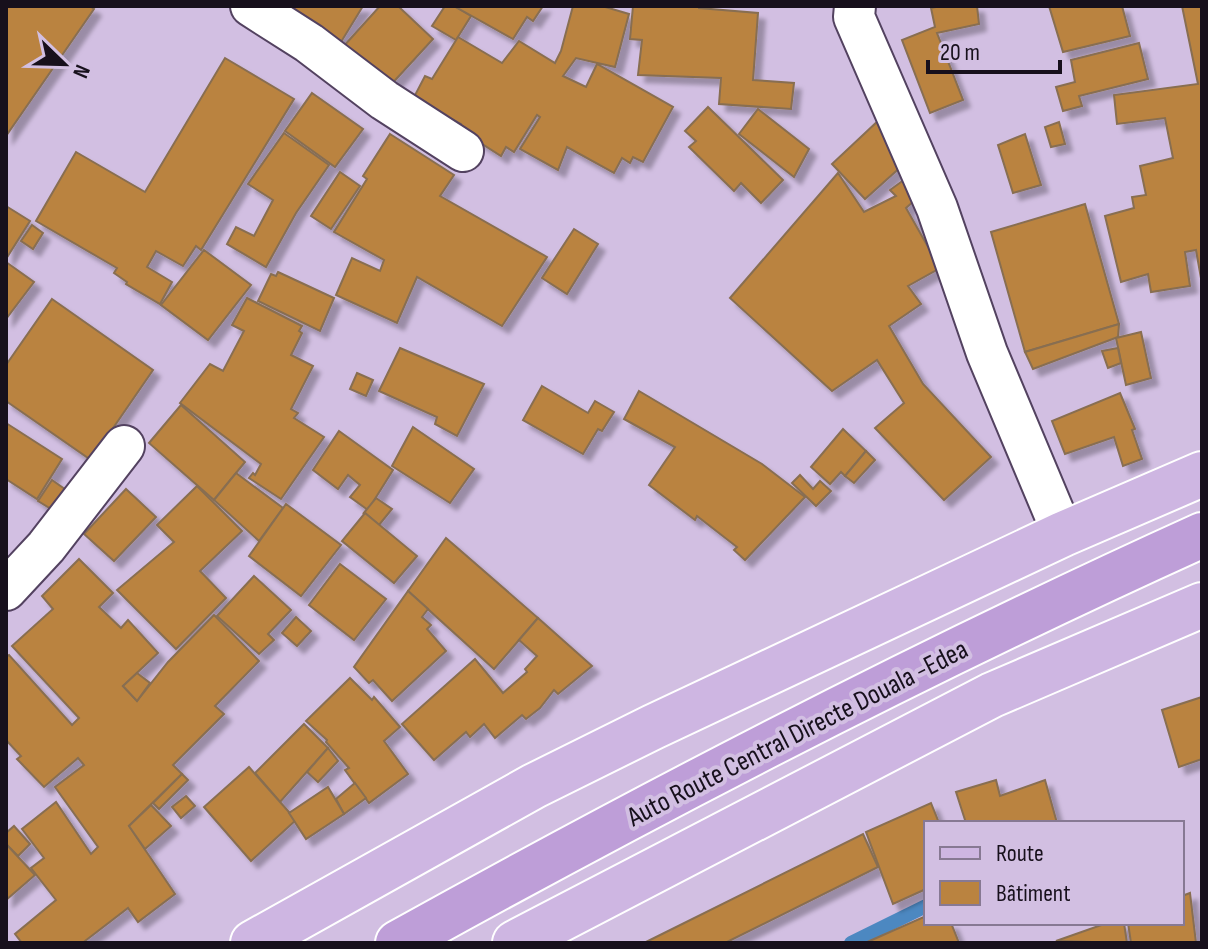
<svg xmlns="http://www.w3.org/2000/svg" width="1208" height="949" font-family="'Sofia Sans Condensed',sans-serif">
  <defs>
    <filter id="shadow"><feDropShadow dx="7" dy="7" stdDeviation="2" flood-color="#0004"/></filter>
  </defs>
  <rect width="100%" height="100%" fill="#d2bfe2"/>
  <g fill="none" stroke-linecap="round" stroke-linejoin="round">
    <path stroke="#4c88c1" stroke-width="14" d="M851,943L926,906"/>
  </g>
  <g fill="#ba8340" stroke="#886e51" stroke-width="2" filter="url(#shadow)">
    <path d="M6,6H90L94,9L6,136Z"/>
    <path d="M281,6H363L341,42Z"/>
    <path d="M380,6H398L433,39L387,89L342,48Z"/>
    <path d="M445,6H454L471,16L456,40L432,26Z"/>
    <path d="M454,6H543L533,21L527,17L513,39Z"/>
    <path d="M573,6H602L629,14L615,67L576,58L563,76L586,87L597,64L673,107L643,162L633,157L630,163L622,158L614,173L567,147L558,170L520,149L540,117L537,115L514,152L506,147L501,156L459,129L461,124L413,99L425,76L432,79L458,37L502,63L519,41L555,63L561,51Z"/>
    <path d="M633,6H699V8L758,13L753,80L794,83L791,109L719,104L721,78L638,75L642,40L630,39Z"/>
    <path d="M941,6H977L979,24L937,33L963,100L930,113L902,40L935,27L931,8Z"/>
    <path d="M1049,6H1122L1130,36L1063,52Z"/>
    <path d="M1182,6H1202V284L1196,250L1185,252L1190,286L1151,292L1148,274L1121,282L1105,216L1134,208L1132,197L1146,195L1140,166L1173,158L1165,118L1117,124L1114,95L1198,84Z"/>
    <path d="M1139,43L1148,79L1079,96L1082,106L1063,111L1056,87L1075,82L1071,60Z"/>
    <path d="M225,58L294,99L201,250L196,246L183,266L156,251L147,267L172,282L160,304L126,284L127,282L114,273L117,268L36,221L76,152L145,192Z"/>
    <path d="M312,93L363,129L335,167L285,131Z"/>
    <path d="M708,107L783,180L761,203L741,183L734,191L689,147L696,141L685,131Z"/>
    <path d="M758,109L809,149L794,177L739,134Z"/>
    <path d="M879,120L913,156L865,199L832,164Z"/>
    <path d="M1059,122L1065,144L1051,147L1045,127Z"/>
    <path d="M284,133L329,165L296,213L266,267L227,244L236,227L254,236L273,200L248,184Z"/>
    <path d="M390,134L454,175L440,196L547,257L502,326L417,277L397,323L336,295L352,258L380,271L384,260L334,232L367,179L363,176Z"/>
    <path d="M1025,134L1041,185L1013,193L998,145Z"/>
    <path d="M340,172L360,186L331,229L311,216Z"/>
    <path d="M838,173L864,212L896,196L890,190L912,174L923,193L906,208L940,268L908,286L921,304L889,326L923,384L991,457L944,500L875,428L904,403L877,360L832,391L730,298Z"/>
    <path d="M1085,204L1119,324L1025,352L991,232Z"/>
    <path d="M6,206L30,221L6,259Z"/>
    <path d="M32,225L43,233L33,249L21,241Z"/>
    <path d="M574,229L598,244L567,294L542,278Z"/>
    <path d="M204,250L251,285L208,340L161,305Z"/>
    <path d="M6,262L34,282L6,319Z"/>
    <path d="M278,272L334,298L320,331L258,301L271,274L276,276Z"/>
    <path d="M247,298L302,326L299,331L302,333L291,355L313,366L291,409L298,413L294,418L324,437L281,499L249,478L253,473L255,475L261,464L180,403L210,364L223,371L244,331L232,325Z"/>
    <path d="M52,299L153,370L91,460L6,401V365Z"/>
    <path d="M1119,324L1118,337L1033,369L1025,352Z"/>
    <path d="M1141,332L1151,378L1126,385L1116,338Z"/>
    <path d="M400,348L484,384L457,436L435,424L437,417L379,391Z"/>
    <path d="M1118,348L1121,363L1108,368L1102,351Z"/>
    <path d="M357,373L373,380L366,396L350,389Z"/>
    <path d="M542,386L588,413L595,401L614,412L602,431L598,429L583,454L523,420Z"/>
    <path d="M639,391L762,464L805,497L745,560L734,550L737,547L697,516L695,520L649,485L675,447L624,419Z"/>
    <path d="M1120,393L1135,429L1132,430L1142,459L1123,466L1114,437L1065,454L1052,421Z"/>
    <path d="M181,405L245,462L214,500L149,443Z"/>
    <path d="M6,423L62,459L37,499L6,479Z"/>
    <path d="M413,427L474,469L450,503L392,466Z"/>
    <path d="M843,429L866,451L845,476L841,472L830,484L811,467Z"/>
    <path d="M339,431L393,470L368,510L350,497L360,485L348,475L338,489L313,470Z"/>
    <path d="M866,451L875,460L854,483L845,476Z"/>
    <path d="M236,473L283,508L259,541L214,500Z"/>
    <path d="M800,475L813,489L820,481L831,491L816,506L792,483Z"/>
    <path d="M52,480L69,492L56,512L38,501Z"/>
    <path d="M197,486L242,531L200,571L226,598L176,649L117,590L174,542L157,525Z"/>
    <path d="M126,489L156,517L114,561L84,534Z"/>
    <path d="M376,498L392,509L379,525L365,513L363,514Z"/>
    <path d="M286,504L341,545L301,596L249,556Z"/>
    <path d="M365,513L417,556L394,583L342,541Z"/>
    <path d="M446,538L538,618L494,669L408,591Z"/>
    <path d="M79,559L113,593L99,607L121,628L128,620L158,653L123,686L137,701L168,662L214,615L259,661L215,706L224,714L173,765L182,774L129,826L175,894L138,922L128,908L85,941L86,943H22L15,934L56,900L31,868L44,858L22,829L56,802L91,854L98,847L55,787L84,765L78,758L44,787L17,759L21,756L6,740V657L9,655L72,725L79,718L12,646L53,609L42,596Z"/>
    <path d="M340,564L386,599L354,640L309,605Z"/>
    <path d="M254,576L291,610L268,634L274,640L259,654L217,616Z"/>
    <path d="M408,591L428,609L422,617L431,625L427,629L446,651L392,701L373,680L369,683L354,667Z"/>
    <path d="M296,617L311,631L297,646L282,633Z"/>
    <path d="M538,618L592,666L558,694L554,690L540,708L526,719L522,715L495,738L484,724L470,737L466,732L434,760L402,724L475,659L503,693L527,672L525,669L537,656L519,640Z"/>
    <path d="M137,673L150,683L137,701L123,686Z"/>
    <path d="M350,678L372,700L374,697L400,727L384,741L408,774L369,803L345,770L349,768L326,742L327,740L306,721Z"/>
    <path d="M1202,697V759L1179,767L1162,710Z"/>
    <path d="M304,724L328,748L280,802L255,773Z"/>
    <path d="M328,748L338,761L318,782L307,772Z"/>
    <path d="M249,767L296,820L251,861L204,807Z"/>
    <path d="M182,774L188,780L159,809L153,803Z"/>
    <path d="M996,780L1000,796L1045,780L1057,823H966L956,792Z"/>
    <path d="M355,783L366,798L344,814L336,799Z"/>
    <path d="M328,787L344,814L306,839L289,813Z"/>
    <path d="M186,796L195,806L181,818L172,807Z"/>
    <path d="M931,803L939,823H926V889L893,904L866,832Z"/>
    <path d="M151,805L171,826L145,849L129,826Z"/>
    <path d="M14,826L30,844L18,856L6,844V833Z"/>
    <path d="M863,834L878,867L725,943H644Z"/>
    <path d="M6,844L35,875L6,900Z"/>
    <path d="M1190,893L1196,943H1131L1128,923H1182V896Z"/>
    <path d="M926,916V923H951L959,943H865Z"/>
    <path d="M1107,923H1124L1127,943L1056,941Z"/>
  </g>
  <g fill="none" stroke-linecap="round" stroke-linejoin="round">
    <g stroke="#534260" stroke-width="44">
      <g id="minor">
        <path d="M251,6L309,43L384,100L463,151"/>
        <path d="M855,6L854,17L937,208L987,353L1063,534"/>
        <path d="M6,590L46,547L124,446"/>
      </g>
    </g>
    <g stroke="#fff" stroke-width="48">
      <g id="primary">
        <path d="M253,943L534,786L653,727L1063,534L1202,474"/>
        <path d="M515,943L992,695L1202,605"/>
      </g>
    </g>
    <g stroke="#fff" stroke-width="48">
      <path id="trunk" d="M398,943C661,797 928,659 1202,535"/>
    </g>
    <use href="#minor" stroke="#fff" stroke-width="40"/>
    <use href="#primary" stroke="#ceb6e2" stroke-width="44"/>
    <use href="#trunk" stroke="#be9ed8" stroke-width="44"/>
  </g>
  <g text-anchor="middle" stroke-width="8" stroke-linejoin="round" paint-order="stroke">
    <g font-size="28" fill="#17101c" stroke="#d2bfe2">
      <text transform="translate(797 732) rotate(-27)" y="10">Auto Route Central Directe Douala -Edea</text>
    </g>
  </g>
  <rect width="1208" height="949" fill="none" stroke="#17101c" stroke-width="16"/>
  <rect x="924" y="821" width="260" height="104" fill="#d2bfe2" stroke="#877993" stroke-width="2"/>
  <rect x="940" y="847" width="40" height="12" fill="#ceb6e2" stroke="#877993" stroke-width="2"/>
  <text x="996" y="861" font-size="24" fill="#17101c">Route</text>
  <rect x="940" y="881" width="40" height="24" fill="#ba8340" stroke="#877993" stroke-width="2"/>
  <text x="996" y="901" font-size="24" fill="#17101c">Bâtiment</text>
  <g transform="translate(64 64) rotate(113)" stroke="#d2bfe2" stroke-width="6" paint-order="stroke">
  <path d="M0-6L14 30L0 20L-14 30Z" fill="#17101c"/>
  <text y="-12" font-size="22" font-weight="bold" text-anchor="middle" fill="#17101c">N</text>
  </g>
  <path d="M928 60v12h132v-12" fill="none" stroke="#17101c" stroke-width="4"/>
  <text x="940" y="60" font-size="24" fill="#17101c" stroke="#d2bfe2" stroke-width="6" paint-order="stroke">20 m</text>
</svg>
